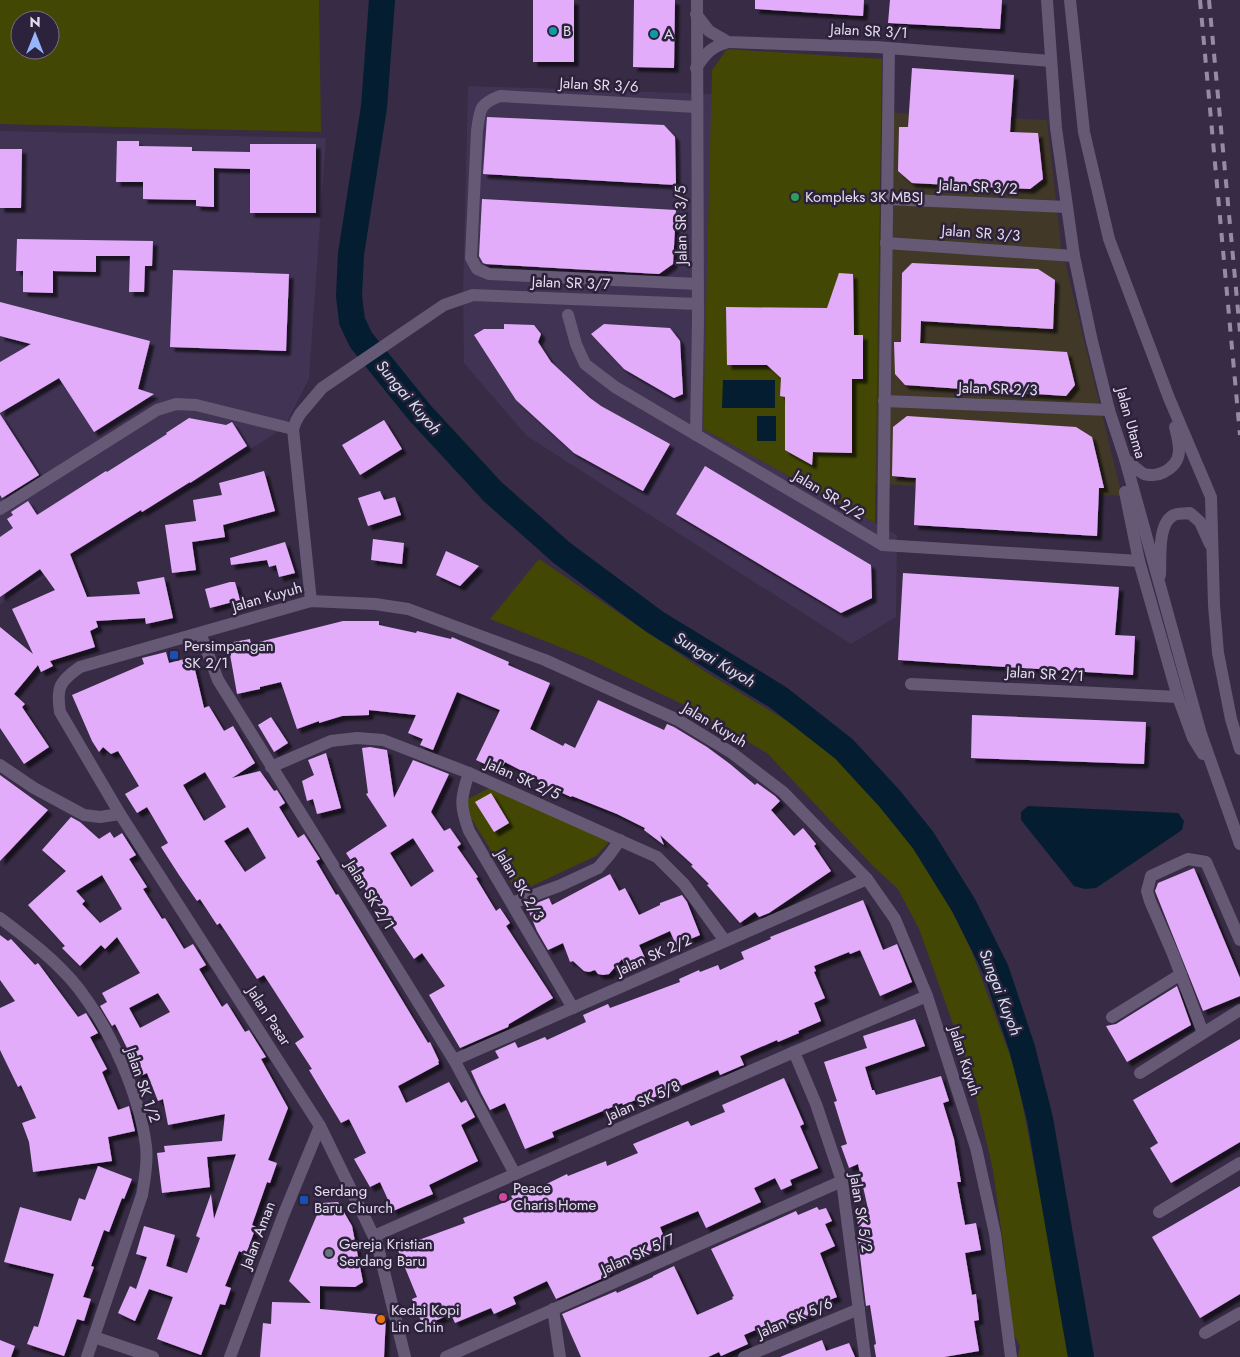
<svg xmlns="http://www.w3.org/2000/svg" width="1240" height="1357" font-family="Jost,sans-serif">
  <defs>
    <filter id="shadow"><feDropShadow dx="4.5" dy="4.5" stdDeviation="1" flood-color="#0009"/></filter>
  </defs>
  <rect width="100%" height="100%" fill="#372b45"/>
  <path fill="#413827" d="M882,112L1047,120L1061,245L1122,496L876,484Z"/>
  <g fill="#413354">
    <path d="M468,86L712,94L703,429L897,535L896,617L851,644L527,436L464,363L463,293Z"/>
    <path d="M0,131L326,138L309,378L284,428L0,605Z"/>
  </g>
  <g fill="#424704" fill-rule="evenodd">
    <path d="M0,0H319L321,132L0,124ZM20,20H50V50H20Z"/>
    <path d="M727,49L882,59L875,523L703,429L712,70Z"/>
    <path d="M539,559L709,674L797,727L854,772L926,857L972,952L1016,1072L1072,1357H1018L1020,1346L1011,1329L1005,1258L993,1170L970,1071L919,929L898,889L875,868L767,753L678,702L587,658L490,619Z"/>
    <path d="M491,787L609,842L596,856L517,893L468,813V799Z"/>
  </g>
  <g fill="#041d30">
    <path d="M723,380H775V408H722Z"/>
    <rect x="757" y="416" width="19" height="25"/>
    <path d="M1028,806L1178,813L1184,821L1182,830L1096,888L1085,889L1074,886L1021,820V812Z"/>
  </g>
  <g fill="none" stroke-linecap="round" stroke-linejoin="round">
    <path stroke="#041d30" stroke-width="26" d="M382,0L374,107L351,254L349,296L352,321L361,340L420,413L493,492L562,553L655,622L779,698L844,749L890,799L923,840L964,906L996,970L1022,1048L1040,1119L1081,1357"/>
  </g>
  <g fill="#e3acfa" fill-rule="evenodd" filter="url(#shadow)">
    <rect x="533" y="0" width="41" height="62"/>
    <path d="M634,0H675L674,68L633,67Z"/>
    <path d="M755,0H864L863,16L755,9Z"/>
    <path d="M890,0H1002L1000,29L888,23Z"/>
    <path d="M912,68L1014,75L1010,132L1038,133L1043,179L1030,189L912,183L898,171L899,127H908Z"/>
    <path d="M487,117L664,125L675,137L676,185L483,174Z"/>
    <path d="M117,141H139V146L192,147V151L250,152V144H316V213H250V169L214,168V207L196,206V200L143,199V182H116Z"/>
    <path d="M0,149H22L21,208H0Z"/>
    <path d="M482,199L676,210L673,264L659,274L486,264L483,263L479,256Z"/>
    <path d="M17,239L153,241L152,266H145L144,292H129L130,256H96V272L53,271V293L23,292V271H16Z"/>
    <path d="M912,263L1038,269L1055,280L1053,329L921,321L920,343L1067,352L1075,385L1066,396L905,385L895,374L894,342H901L902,273Z"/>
    <path d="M173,270L289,274L286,351L170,347Z"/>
    <path d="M839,273L853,274L854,335H863V379H852V453L813,452L812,465L785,450V397L780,396L781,378L767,365H727L726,307L827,308Z"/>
    <path d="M0,302L150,341L138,389L154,394L94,432L59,378L0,413V362L31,344L0,336Z"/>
    <path d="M504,324L534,325L541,334L538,342L551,362L590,398L601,406L670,444L643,491L574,453L516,400L474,335L484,329H504Z"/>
    <path d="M604,324L670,328L680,341L683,394L674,398L624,369L591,334Z"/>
    <path d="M0,414L39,475L2,498L0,495Z"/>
    <path d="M907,416L1076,427L1092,437L1104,488H1099L1097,536L914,525L916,478L892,476L893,427Z"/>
    <path d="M189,418L226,425L232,422L247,446L190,483V482L142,512L141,510L70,554L87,597L140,594L137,582L164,577L173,618L146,624L145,618L96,621L98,627L90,631L95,647L50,661L53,666L41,672L38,665L14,694L25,704L22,707L49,747L24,764L0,728V627L33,654L12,609L55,590L40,569L0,597V537L13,528L7,519L13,515L11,512L28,501L37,515L106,471L107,472L167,434L166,433Z"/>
    <path d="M384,420L402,449L360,475L342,445Z"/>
    <path d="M705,466L871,565L872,598L841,613L676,514Z"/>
    <path d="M264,471L275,511L223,525L225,537L192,542L196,570L172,573L165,525L196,521L193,500L222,495L219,483Z"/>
    <path d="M380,491L384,500L395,497L401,515L368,526L358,498Z"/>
    <path d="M373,539L404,543L402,564L371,560Z"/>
    <path d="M285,542L295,573L279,577L276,565L269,567L267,560L231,565L230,558Z"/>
    <path d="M446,551L479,566L460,586L436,575Z"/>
    <path d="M903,573L1119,587L1115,635L1135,636L1133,675L898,660Z"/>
    <path d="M230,582H235L240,600L210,608L205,589Z"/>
    <path d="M343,621H379V625L416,633L417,631L451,639L452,637L509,662L508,665L550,683L530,729L563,746L565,743L575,748L598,700L664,730L667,724L674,727L707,747L730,764L755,785L757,783L775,796L780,801L771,810L794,836L803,828L816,844L814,846L831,871L769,913L759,917L755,912L740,923L707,885L709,884L691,866L693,865L660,835L664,845L644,830L645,828L617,814L572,796L571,797L545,785V783L505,762L500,771L476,760L500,710L457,692L433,750L420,745L423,739L408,733L416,715L369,710V715L342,716L319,723V721L297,729L281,682L260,687V689L237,694L228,643L250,639L251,644Z"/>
    <path d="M166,652L169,663L192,657L204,708L209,706L224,731L233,726L255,763L232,778L260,771L274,791L277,790L285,803L279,807L298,838L304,834L320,859L316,861L336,895L338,894L428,1043L430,1042L439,1061L438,1062L439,1064L398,1086L406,1103L449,1082L461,1103L466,1100L475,1117L461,1125L478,1161L429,1185L433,1194L393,1211L380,1182L370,1187L354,1159L366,1153L349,1119L341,1123L309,1070L312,1069L295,1043L304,1037L264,975L257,979L220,923L217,925L200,899L197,901L179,875L161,847L168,843L147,807L137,813L125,794L139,786L118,751L111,754L103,747L99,752L92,741L72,695L144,664L142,658ZM205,772L226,807L204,821L183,785ZM248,827L266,858L245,872L224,841Z"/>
    <path d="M972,715L1146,722L1144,764L971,758Z"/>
    <path d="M271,717L288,743L274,752L258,725Z"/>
    <path d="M370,747L387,750L394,798L413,760L449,774L431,812L444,831L450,828L461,844L457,847L478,877L476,878L496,911L500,908L510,923L506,926L553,998L509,1024L508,1027L460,1048L429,995L445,986L422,953L414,959L374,899L372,901L360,880L363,879L346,853L387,826L366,794L368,793L362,748ZM413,838L434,871L411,887L390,853Z"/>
    <path d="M326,753L341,808L317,814L313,799L307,801L302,781L314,775L308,760Z"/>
    <path d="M0,775L48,810L0,861Z"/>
    <path d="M491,793L509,823L494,832L475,802Z"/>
    <path d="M71,817L80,822L99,839L110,832L114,838L122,833L136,855L129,859L147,887L143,889L162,919L165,918L184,949L193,944L206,965L199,969L222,1007L227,1003L245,1032L249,1030L266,1057L261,1059L288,1108L268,1160L277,1163L270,1183L267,1182L252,1225L256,1227L246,1254L239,1251L225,1286L231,1288L225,1305L220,1304L201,1355L157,1339L173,1297L149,1289L135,1321L118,1313L130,1286L136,1289L147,1257L136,1254L144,1226L175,1235L166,1266L187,1273L200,1238L196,1236L211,1194L214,1219L236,1154L207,1157L210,1187L162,1193L157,1153L165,1152L164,1146L222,1141L225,1114L168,1125L163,1099L158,1101L147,1073L138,1077L129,1059L132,1058L115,1024L112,1026L100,1006L107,1002L102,993L140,973L117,937L105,949L101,945L80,966L62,948L65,946L28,905L66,871L42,850ZM102,875L122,909L100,923L82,904L85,901L76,891ZM158,993L170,1012L140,1028L129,1008Z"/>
    <path d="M1194,868L1240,978V996L1203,1011L1155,891L1158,883Z"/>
    <path d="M610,874L619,891L625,888L639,915L660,905V903L682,895L687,902L700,935L676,945L670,931L639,945L645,958L626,967L622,959L609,974L603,975L598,974L595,970L589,972L584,971L573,961L570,962L563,943L548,950L537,931L527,907L549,898L552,905Z"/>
    <path d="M863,900L883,950L897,944L912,982L880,996L860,950L850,954L849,952L814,966L816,971L814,972L825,998L814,1003L821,1021L798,1031L799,1033L778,1042L777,1040L740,1056L744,1065L741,1066L720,1075L718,1070L650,1099L648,1095L623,1105L622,1103L552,1132L554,1137L525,1149L505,1103L490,1110L481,1093L471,1071L499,1058L495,1051L515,1042L518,1048L545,1037L547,1040L586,1022L583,1015L608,1004L610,1008L680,982L679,979L699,970L700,972L718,965L720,970L744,959L741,952L771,939L770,937Z"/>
    <path d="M0,935L8,941L11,939L35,965L38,963L78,1017L86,1013L98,1033L90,1037L107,1069L102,1072L118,1110L129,1106L135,1131L108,1137L112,1161L33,1172L29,1142L22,1123L36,1118L21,1085L18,1087L0,1050V1008L15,1001L0,980Z"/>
    <path d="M1177,986L1191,1025L1127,1062L1106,1026L1116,1024Z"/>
    <path d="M915,1019L925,1046L865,1067L872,1090H874L876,1095L941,1076L949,1101L943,1103L954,1139L961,1182H957L965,1225L976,1223L981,1250L965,1253L972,1295L976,1294L979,1320L974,1321L979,1351L944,1357H876L874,1345L876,1344L870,1305L866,1306L858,1239H860L857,1211L868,1209L858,1164L849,1168L841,1146L847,1144L834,1102L837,1101L824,1062L867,1048L863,1036Z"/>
    <path d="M1240,1039V1142L1171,1183L1150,1148L1158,1143L1133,1100Z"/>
    <path d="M784,1078L804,1124L800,1126L818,1168L790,1180L792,1185L781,1190L775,1178L754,1188L761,1202L706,1228L698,1211L660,1227L667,1244L608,1270L610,1275L556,1299L547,1281L513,1297L516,1304L494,1314L491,1308L455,1323L451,1314L423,1326L412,1299L417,1297L397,1248L465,1223L463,1218L513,1199L511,1196L534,1185L536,1189L567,1174L568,1176L606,1161L607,1166L638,1153L633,1144L688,1121L691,1126L725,1112L722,1105Z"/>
    <path d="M98,1166L132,1179L124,1199L122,1198L109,1232L104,1230L91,1266L94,1267L83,1297L91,1299L84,1321L77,1319L64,1356L27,1344L34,1326L38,1327L54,1274L4,1262L20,1207L71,1221L79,1198L85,1200Z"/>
    <path d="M1240,1186V1294L1200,1318L1152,1237Z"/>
    <path d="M338,1202L352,1226L363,1282L355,1287L320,1286V1309L386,1315L384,1357H260L263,1323L271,1324L272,1302L311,1303L289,1281L322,1203Z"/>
    <path d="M817,1207L819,1210L826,1208L832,1221L825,1224L835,1246L820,1253L837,1297L809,1308L811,1314L784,1325L781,1319L744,1335L748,1344L721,1356L719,1352L708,1357H581L562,1314L616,1291L617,1293L653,1277V1276L674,1266L697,1315L733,1299L732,1297L734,1296L711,1249L796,1211L798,1215Z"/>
    <path d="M0,1340L15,1346L11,1357H0Z"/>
    <path d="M822,1340L826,1351L849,1343L855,1357H780Z"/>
  </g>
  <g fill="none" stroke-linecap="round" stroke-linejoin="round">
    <g stroke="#655976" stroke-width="12">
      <path d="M696,14L709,31L728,42L876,47L1051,61"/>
      <path d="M696,68C706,53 711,47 728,42"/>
      <path d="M696,107L500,96C479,104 480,109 477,131L471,258L477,269L489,274L698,284"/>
      <path d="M887,199L1067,207"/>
      <path d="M886,243L1074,256"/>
      <path d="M568,315L576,344L585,364L615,387L883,545L1139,561"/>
      <path d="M884,401L1109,410"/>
      <path d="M696,435L698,321L697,0"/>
      <path d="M0,509L157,410L176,404L196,405L293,429"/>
      <path d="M883,545L889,48"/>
      <path d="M311,601L293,429L296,421L300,414L322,388L444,305L473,295L698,304"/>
      <path d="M200,633L218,680L454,1060L515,1174"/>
      <path d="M911,684L1178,697"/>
      <path d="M0,765L34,788L84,815L100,817L120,814"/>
      <path d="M271,767L331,741L357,738L383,740L469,773L657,857L684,884L725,941"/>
      <path d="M469,773C460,799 460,806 469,831L573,1008"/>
      <path d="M512,903L559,886L598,868L610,854L620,840"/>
      <path d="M0,918C28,939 57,961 79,989C111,1031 139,1093 146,1146C148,1162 145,1179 142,1195L87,1357"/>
      <path d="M1112,1017L1181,974"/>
      <path d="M1203,1033L1173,954L1150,901L1147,891L1151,876L1188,859L1206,862L1240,940"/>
      <path d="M794,1052L816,1104L842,1181L865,1357"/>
      <path d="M454,1060L867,879"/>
      <path d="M1140,1073L1240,1010"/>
      <path d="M320,1126L120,814L60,712C56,687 60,681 80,667L311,601L375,604L408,609L545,660L678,720L732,753L783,792L867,879L895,919L927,996L976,1148L995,1234L1011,1357"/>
      <path d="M1159,1212L1240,1163"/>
      <path d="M374,1236L794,1052L927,996"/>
      <path d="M553,1309L560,1357"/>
      <path d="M1205,1333L1240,1313"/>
      <path d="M94,1337L153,1357"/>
      <path d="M446,1357L842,1181"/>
      <path d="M744,1357L859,1309"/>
    </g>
    <g stroke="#655976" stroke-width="12">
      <path d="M1047,0L1056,128L1074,256L1091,337L1109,410L1125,459L1201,734L1240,844"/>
      <path d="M1070,0L1084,132L1109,239L1169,398L1211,497L1214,605L1218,653L1231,719L1240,749"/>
      <path d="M1125,459C1131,463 1138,471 1144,474C1150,476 1159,475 1164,472C1184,462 1180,446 1175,427"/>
      <path d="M1125,492L1139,561L1178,697L1193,738L1203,754"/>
      <path d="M1160,575C1161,559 1157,523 1174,515C1178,513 1185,514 1190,513L1200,522L1210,544"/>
      <path d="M320,1126L377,1243L405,1357"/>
      <path d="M230,1357L283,1216L320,1126"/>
    </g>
    <g stroke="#968ca2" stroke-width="4" stroke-dasharray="9 9" stroke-linecap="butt">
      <path d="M1200,0L1240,435"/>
      <path d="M1209,0L1240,332"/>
    </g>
  </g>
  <g fill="#0f9aa8" stroke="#2d223b" stroke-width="2">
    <circle cx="553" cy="31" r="5"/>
    <circle cx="654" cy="34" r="5"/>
  </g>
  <circle fill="#2e9e5b" stroke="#2d223b" stroke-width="2" cx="795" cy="197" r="5"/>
  <g fill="#1a4fb4" stroke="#2d223b" stroke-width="2">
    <rect x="169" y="650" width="10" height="10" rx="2.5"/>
    <rect x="299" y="1195" width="10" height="10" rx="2.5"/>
  </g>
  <circle fill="#d1479c" stroke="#2d223b" stroke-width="2" cx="503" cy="1197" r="5"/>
  <circle fill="#6b7280" stroke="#2d223b" stroke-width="2" cx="329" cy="1253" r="5"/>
  <circle fill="#e8710a" stroke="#2d223b" stroke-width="2" cx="381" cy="1319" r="5"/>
  <g text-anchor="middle" stroke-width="5" stroke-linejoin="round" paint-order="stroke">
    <g font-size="15" fill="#e5deef" stroke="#2d223b" text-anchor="start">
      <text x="563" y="36">B</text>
      <text x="664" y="39">A</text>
      <text x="805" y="202">Kompleks 3K MBSJ</text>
      <text x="184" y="651">Persimpangan<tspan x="184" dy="17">SK 2/1</tspan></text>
      <text x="513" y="1193">Peace<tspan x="513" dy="17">Charis Home</tspan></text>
      <text x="314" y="1196">Serdang<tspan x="314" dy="17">Baru Church</tspan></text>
      <text x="339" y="1249">Gereja Kristian<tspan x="339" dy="17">Serdang Baru</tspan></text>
      <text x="391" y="1315">Kedai Kopi<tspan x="391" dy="17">Lin Chin</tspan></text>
    </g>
    <g font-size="15" fill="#e5deef" stroke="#2d223b">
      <text transform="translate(869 31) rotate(3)" y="5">Jalan SR 3/1</text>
      <text transform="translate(599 85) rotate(3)" y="5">Jalan SR 3/6</text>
      <text transform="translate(978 187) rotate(3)" y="5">Jalan SR 3/2</text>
      <text transform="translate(681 225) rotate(-91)" y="5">Jalan SR 3/5</text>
      <text transform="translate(981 233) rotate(4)" y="5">Jalan SR 3/3</text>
      <text transform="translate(571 283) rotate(2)" y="5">Jalan SR 3/7</text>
      <text transform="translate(998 389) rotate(2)" y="5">Jalan SR 2/3</text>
      <text transform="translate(1131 423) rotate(74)" y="5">Jalan Utama</text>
      <text transform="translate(829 495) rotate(31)" y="5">Jalan SR 2/2</text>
      <text transform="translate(267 597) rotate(-16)" y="5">Jalan Kuyuh</text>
      <text transform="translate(1045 674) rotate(3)" y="5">Jalan SR 2/1</text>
      <text transform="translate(715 725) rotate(31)" y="5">Jalan Kuyuh</text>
      <text transform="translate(523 779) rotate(24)" y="5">Jalan SK 2/5</text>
      <text transform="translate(520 885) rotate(59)" y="5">Jalan SK 2/3</text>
      <text transform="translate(370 895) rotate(58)" y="5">Jalan SK 2/1</text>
      <text transform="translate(654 955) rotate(-24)" y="5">Jalan SK 2/2</text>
      <text transform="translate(269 1016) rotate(57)" y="5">Jalan Pasar</text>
      <text transform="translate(965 1061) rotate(72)" y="5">Jalan Kuyuh</text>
      <text transform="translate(143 1085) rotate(71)" y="5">Jalan SK 1/2</text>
      <text transform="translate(643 1101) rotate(-24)" y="5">Jalan SK 5/8</text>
      <text transform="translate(861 1213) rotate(81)" y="5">Jalan SK 5/2</text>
      <text transform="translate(258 1235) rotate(-69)" y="5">Jalan Aman</text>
      <text transform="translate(638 1254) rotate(-24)" y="5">Jalan SK 5/7</text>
      <text transform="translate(795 1318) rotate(-23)" y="5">Jalan SK 5/6</text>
    </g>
    <g font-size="16" font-style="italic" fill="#d1e4f4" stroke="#2d223b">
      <text transform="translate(409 397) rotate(50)" y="6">Sungai Kuyoh</text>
      <text transform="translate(715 659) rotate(31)" y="6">Sungai Kuyoh</text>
      <text transform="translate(1001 992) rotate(69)" y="6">Sungai Kuyoh</text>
    </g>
  </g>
  <g transform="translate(35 35)"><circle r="24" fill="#2d223b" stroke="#776d83"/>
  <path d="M0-4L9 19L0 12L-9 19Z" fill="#95b6fd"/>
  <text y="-8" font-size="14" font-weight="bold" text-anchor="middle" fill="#e5deef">N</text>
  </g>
</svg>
